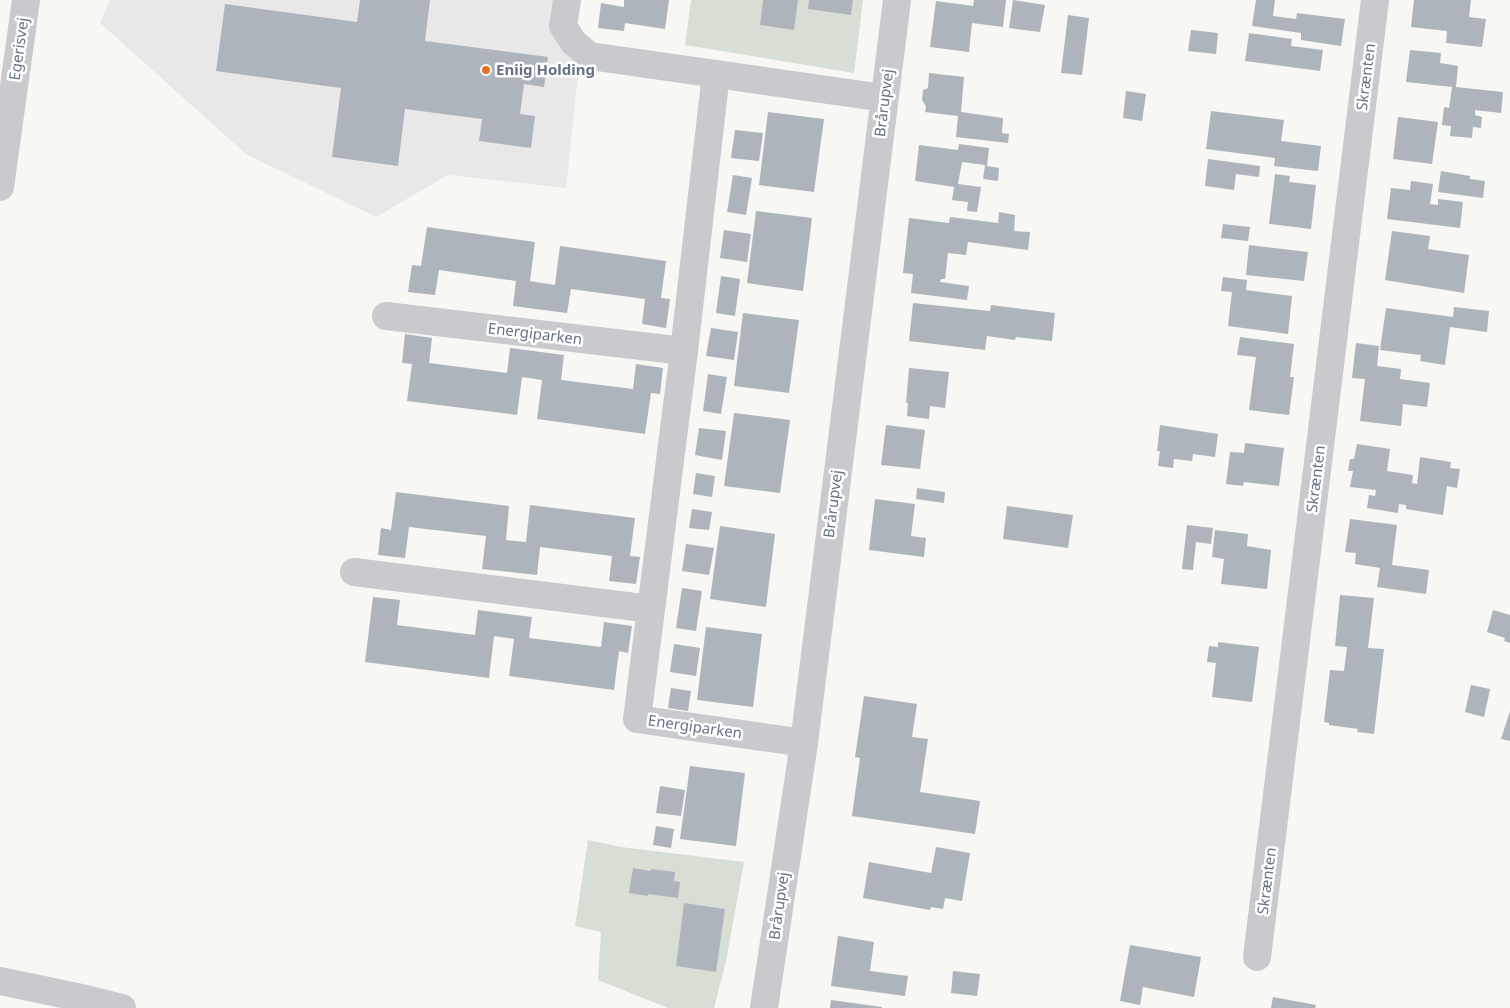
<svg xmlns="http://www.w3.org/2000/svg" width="1510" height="1008" font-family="'Noto Sans',sans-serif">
  <rect width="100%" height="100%" fill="#f7f7f4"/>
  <path fill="#e8e8e8" d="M110,0H576L573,21L582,38L566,188L448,175L376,217L246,154L100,23Z"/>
  <g fill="#d7dfd5">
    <path d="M691,0H863L854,73L685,45Z"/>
    <path d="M588,840L621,847L744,862L726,961L714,1008H668L598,980L601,932L575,926Z"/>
  </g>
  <g fill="#aeb4bb">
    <path d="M360,0H430L425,41L548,57L544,87L524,84L520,114L535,116L531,148L479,141L482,119L405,109L398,166L332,157L341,88L216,71L225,4L357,22Z"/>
    <path d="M624,0H669L665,29L625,23L624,31L598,28L601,3L624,7Z"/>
    <path d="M763,0H798L794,30L760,25Z"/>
    <path d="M809,0H853L851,15L808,9Z"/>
    <path d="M974,0H1006L1003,27L972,23L969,52L930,47L936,1L973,6Z"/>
    <path d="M1013,0L1045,5L1040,32L1009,28Z"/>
    <path d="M1256,0H1275L1273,16L1296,19L1297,13L1345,19L1341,46L1301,40V33L1252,26Z"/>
    <path d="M1414,0H1471L1469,17L1486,19L1482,47L1446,43L1447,31L1411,27Z"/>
    <path d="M1068,15L1089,18L1082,75L1061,73Z"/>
    <path d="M1191,30L1218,33L1216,54L1188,51Z"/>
    <path d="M1249,33L1292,39L1291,46L1323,50L1320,71L1245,61Z"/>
    <path d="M1410,50L1441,53L1440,63L1458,66L1456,87L1503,92L1501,113L1475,110V115L1482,117L1481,128L1473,127L1472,138L1450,136L1451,126L1442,125L1444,107L1449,108L1452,87L1406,82Z"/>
    <path d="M929,73L964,77L961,112L1003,118L1002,133L1009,134L1008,143L956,137L958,116L925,112L926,106L922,100L923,90L928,88Z"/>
    <path d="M1126,91L1146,94L1142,121L1123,118Z"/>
    <path d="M1211,111L1284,120L1281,141L1321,146L1318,171L1274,166L1275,158L1206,149Z"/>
    <path d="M768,112L824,119L814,192L759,185Z"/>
    <path d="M1398,117L1438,122L1432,164L1393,159Z"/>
    <path d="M735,130L763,133L759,161L731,158Z"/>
    <path d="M959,144L989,148L987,166L999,168L998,181L983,179L985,165L962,162L958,184L981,187L977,212L967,211L968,202L952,200L954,187L915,181L919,145L958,150Z"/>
    <path d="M1208,159L1260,166L1259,177L1236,174L1234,190L1205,186Z"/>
    <path d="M1441,171L1470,176V179L1485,181L1483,198L1438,192Z"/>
    <path d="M1275,174L1290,176L1289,182L1316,185L1311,229L1269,224Z"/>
    <path d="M733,175L752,178L746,215L727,212Z"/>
    <path d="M1411,181L1433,184L1430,204L1438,205V199L1463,202L1460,228L1387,219L1391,188L1410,190Z"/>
    <path d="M756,211L812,218L803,291L747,283Z"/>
    <path d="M999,212L1015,215L1014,231L1030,232L1028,250L968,242L966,255L948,253L945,279H941L940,282L969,286L967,300L911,293L913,274L903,273L909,218L949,223L950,217L998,223Z"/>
    <path d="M1223,224L1250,227L1248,241L1221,238Z"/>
    <path d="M427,227L535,242L530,281L555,285L560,246L666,261L661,298L670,299L666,328L642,324L645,299L571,289L567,313L513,306L516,281L439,270L435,295L408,292L412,265L421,266Z"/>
    <path d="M724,230L751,234L747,262L720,258Z"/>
    <path d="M1392,231L1430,236L1428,249L1469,255L1464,293L1385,280Z"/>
    <path d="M1249,245L1308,252L1304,281L1246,275Z"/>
    <path d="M721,276L740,279L735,316L716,313Z"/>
    <path d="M1223,277L1247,280L1246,290L1292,296L1288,334L1228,326L1232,292L1221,291Z"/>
    <path d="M913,303L990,311L991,305L1055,313L1052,341L1016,337L1015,340L987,336L985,350L909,341Z"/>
    <path d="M1454,307L1489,311L1487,332L1450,327L1445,365L1420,361L1421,355L1380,350L1386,308L1453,317Z"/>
    <path d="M743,313L799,320L789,393L734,386Z"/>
    <path d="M711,328L738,332L734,360L706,356Z"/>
    <path d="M405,334L432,338L429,363L507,373L510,348L564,355L561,380L633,389L636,364L663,368L660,394L651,393L645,434L537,419L542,380L522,377L517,415L407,401L412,364L402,363Z"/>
    <path d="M1240,337L1294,344L1290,377H1294L1289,415L1249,410L1256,357L1237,355Z"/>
    <path d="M1356,343L1379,346L1377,366L1401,369L1400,379L1430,383L1427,407L1403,404L1401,426L1360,421L1365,379L1352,378Z"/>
    <path d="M909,368L949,372L945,408L930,406L929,419L907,416L908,403H906Z"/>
    <path d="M708,374L727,377L721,414L703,411Z"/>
    <path d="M734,413L790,420L780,493L724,486Z"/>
    <path d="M886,425L925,430L920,469L881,465Z"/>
    <path d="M1160,425L1218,434L1215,457L1193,454L1192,461L1174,459L1173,468L1158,466L1160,451H1157Z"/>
    <path d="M699,428L726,431L722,460L695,455Z"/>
    <path d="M1245,443L1284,448L1279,486L1244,482L1243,486L1226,484L1230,452L1244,453Z"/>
    <path d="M1357,444L1390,449L1387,471L1413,475L1412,483L1417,484L1420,457L1451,462L1450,468L1460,469L1457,488L1447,486L1443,515L1406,509V505L1399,504L1398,513L1367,508L1369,495L1375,496L1376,490L1350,487L1353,471H1348L1350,459H1354Z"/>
    <path d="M696,473L715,476L712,497L693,494Z"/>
    <path d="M917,488L945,492L944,503L916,499Z"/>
    <path d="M396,492L509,506L506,540L526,542L530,505L635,518L630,556L640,557L636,584L609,581L612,556L540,547L537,575L482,569L486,536L409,527L405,558L378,555L381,528L391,530Z"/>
    <path d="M875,499L915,504L911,536L926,538L924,557L869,550Z"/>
    <path d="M1007,506L1073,515L1068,548L1003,539Z"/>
    <path d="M692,509L712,512L709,530L689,528Z"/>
    <path d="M1350,519L1397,525L1392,565L1429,570L1426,594L1377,587L1380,568L1355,564L1356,553L1345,552Z"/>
    <path d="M1187,525L1213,528L1211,544L1196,542L1193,570L1182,569Z"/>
    <path d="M720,526L775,534L766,607L710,599Z"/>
    <path d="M1215,530L1248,534L1247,546L1271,550L1267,589L1221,584L1224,559L1212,557Z"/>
    <path d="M686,544L714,548L709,575L682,571Z"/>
    <path d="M682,588L702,591L696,631L676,628Z"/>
    <path d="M1340,595L1374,598L1368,648L1384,649L1374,734L1357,732L1358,729L1329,725V723L1324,722L1330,670L1344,671L1347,647L1335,646Z"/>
    <path d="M373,597L400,600L397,625L475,635L478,610L532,617L529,638L601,647L604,622L632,626L628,653L619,651L614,690L509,676L514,639L494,636L489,678L365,662Z"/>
    <path d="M1493,610L1510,615V643L1504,641L1505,638L1487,632Z"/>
    <path d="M706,627L762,634L753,707L697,700Z"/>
    <path d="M1218,642L1259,647L1252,702L1212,697L1216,663L1207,662L1209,646L1218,647Z"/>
    <path d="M674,644L700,648L696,676L670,672Z"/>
    <path d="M1471,685L1490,689L1484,717L1465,712Z"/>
    <path d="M671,688L691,691L688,711L668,708Z"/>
    <path d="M864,696L917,704L912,737L928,739L920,792L980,801L975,834L852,816L860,758L855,757Z"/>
    <path d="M1510,711V741L1501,739Z"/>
    <path d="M690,766L745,773L736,846L680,839Z"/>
    <path d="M660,786L685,790L681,816L656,813Z"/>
    <path d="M656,826L674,829L671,848L653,845Z"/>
    <path d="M936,847L970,853L962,901L945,898L943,909L931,907L930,910L863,898L869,862L931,873Z"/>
    <path d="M633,868L651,871V869L675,872L674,881L680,882L678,898L648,894V896L629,893Z"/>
    <path d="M684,903L725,909L716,972L676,966Z"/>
    <path d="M838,936L874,942L870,971L908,976L905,996L831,986Z"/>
    <path d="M1130,945L1201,957L1194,997L1143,987L1140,1005L1120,1001Z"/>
    <path d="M953,971L980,974L977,996L951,993Z"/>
    <path d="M1273,997L1316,1005L1315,1008H1271Z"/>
    <path d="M831,1000L882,1007V1008H830Z"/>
  </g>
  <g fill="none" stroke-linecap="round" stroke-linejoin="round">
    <g stroke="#c8cace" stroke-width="28">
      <path d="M567,0L563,26L574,43L590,56L884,98"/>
      <path d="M716,74L684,351L637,719L804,743"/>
      <path d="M0,187L26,0"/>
      <path d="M386,316L684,351"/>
      <path d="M354,572L651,609"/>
      <path d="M1257,957L1375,0"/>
    </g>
    <g stroke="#c8cace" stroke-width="28">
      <path d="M0,981L86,999L122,1008"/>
      <path d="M764,1008L804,743L897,0"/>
    </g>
  </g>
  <circle fill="#e67126" stroke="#fff" stroke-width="2" cx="486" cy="70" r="5"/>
  <g text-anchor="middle" stroke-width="5" stroke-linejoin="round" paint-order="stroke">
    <g font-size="15" fill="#667386" stroke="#fff">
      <text transform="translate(19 49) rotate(-82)" y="5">Egerisvej</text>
      <text transform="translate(1366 77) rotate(-83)" y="5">Skrænten</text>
      <text transform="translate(884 103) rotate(-83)" y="5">Brårupvej</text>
      <text transform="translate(535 334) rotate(7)" y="5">Energiparken</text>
      <text transform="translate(1316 479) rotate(-83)" y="5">Skrænten</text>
      <text transform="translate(833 504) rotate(-83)" y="5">Brårupvej</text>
      <text transform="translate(695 727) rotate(8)" y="5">Energiparken</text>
      <text transform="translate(1267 881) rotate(-83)" y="5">Skrænten</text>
      <text transform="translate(779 906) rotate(-82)" y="5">Brårupvej</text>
    </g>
    <g font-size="15" font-weight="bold" fill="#667386" stroke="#fff" text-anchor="start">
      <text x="496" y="75">Eniig Holding</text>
    </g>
  </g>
</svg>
